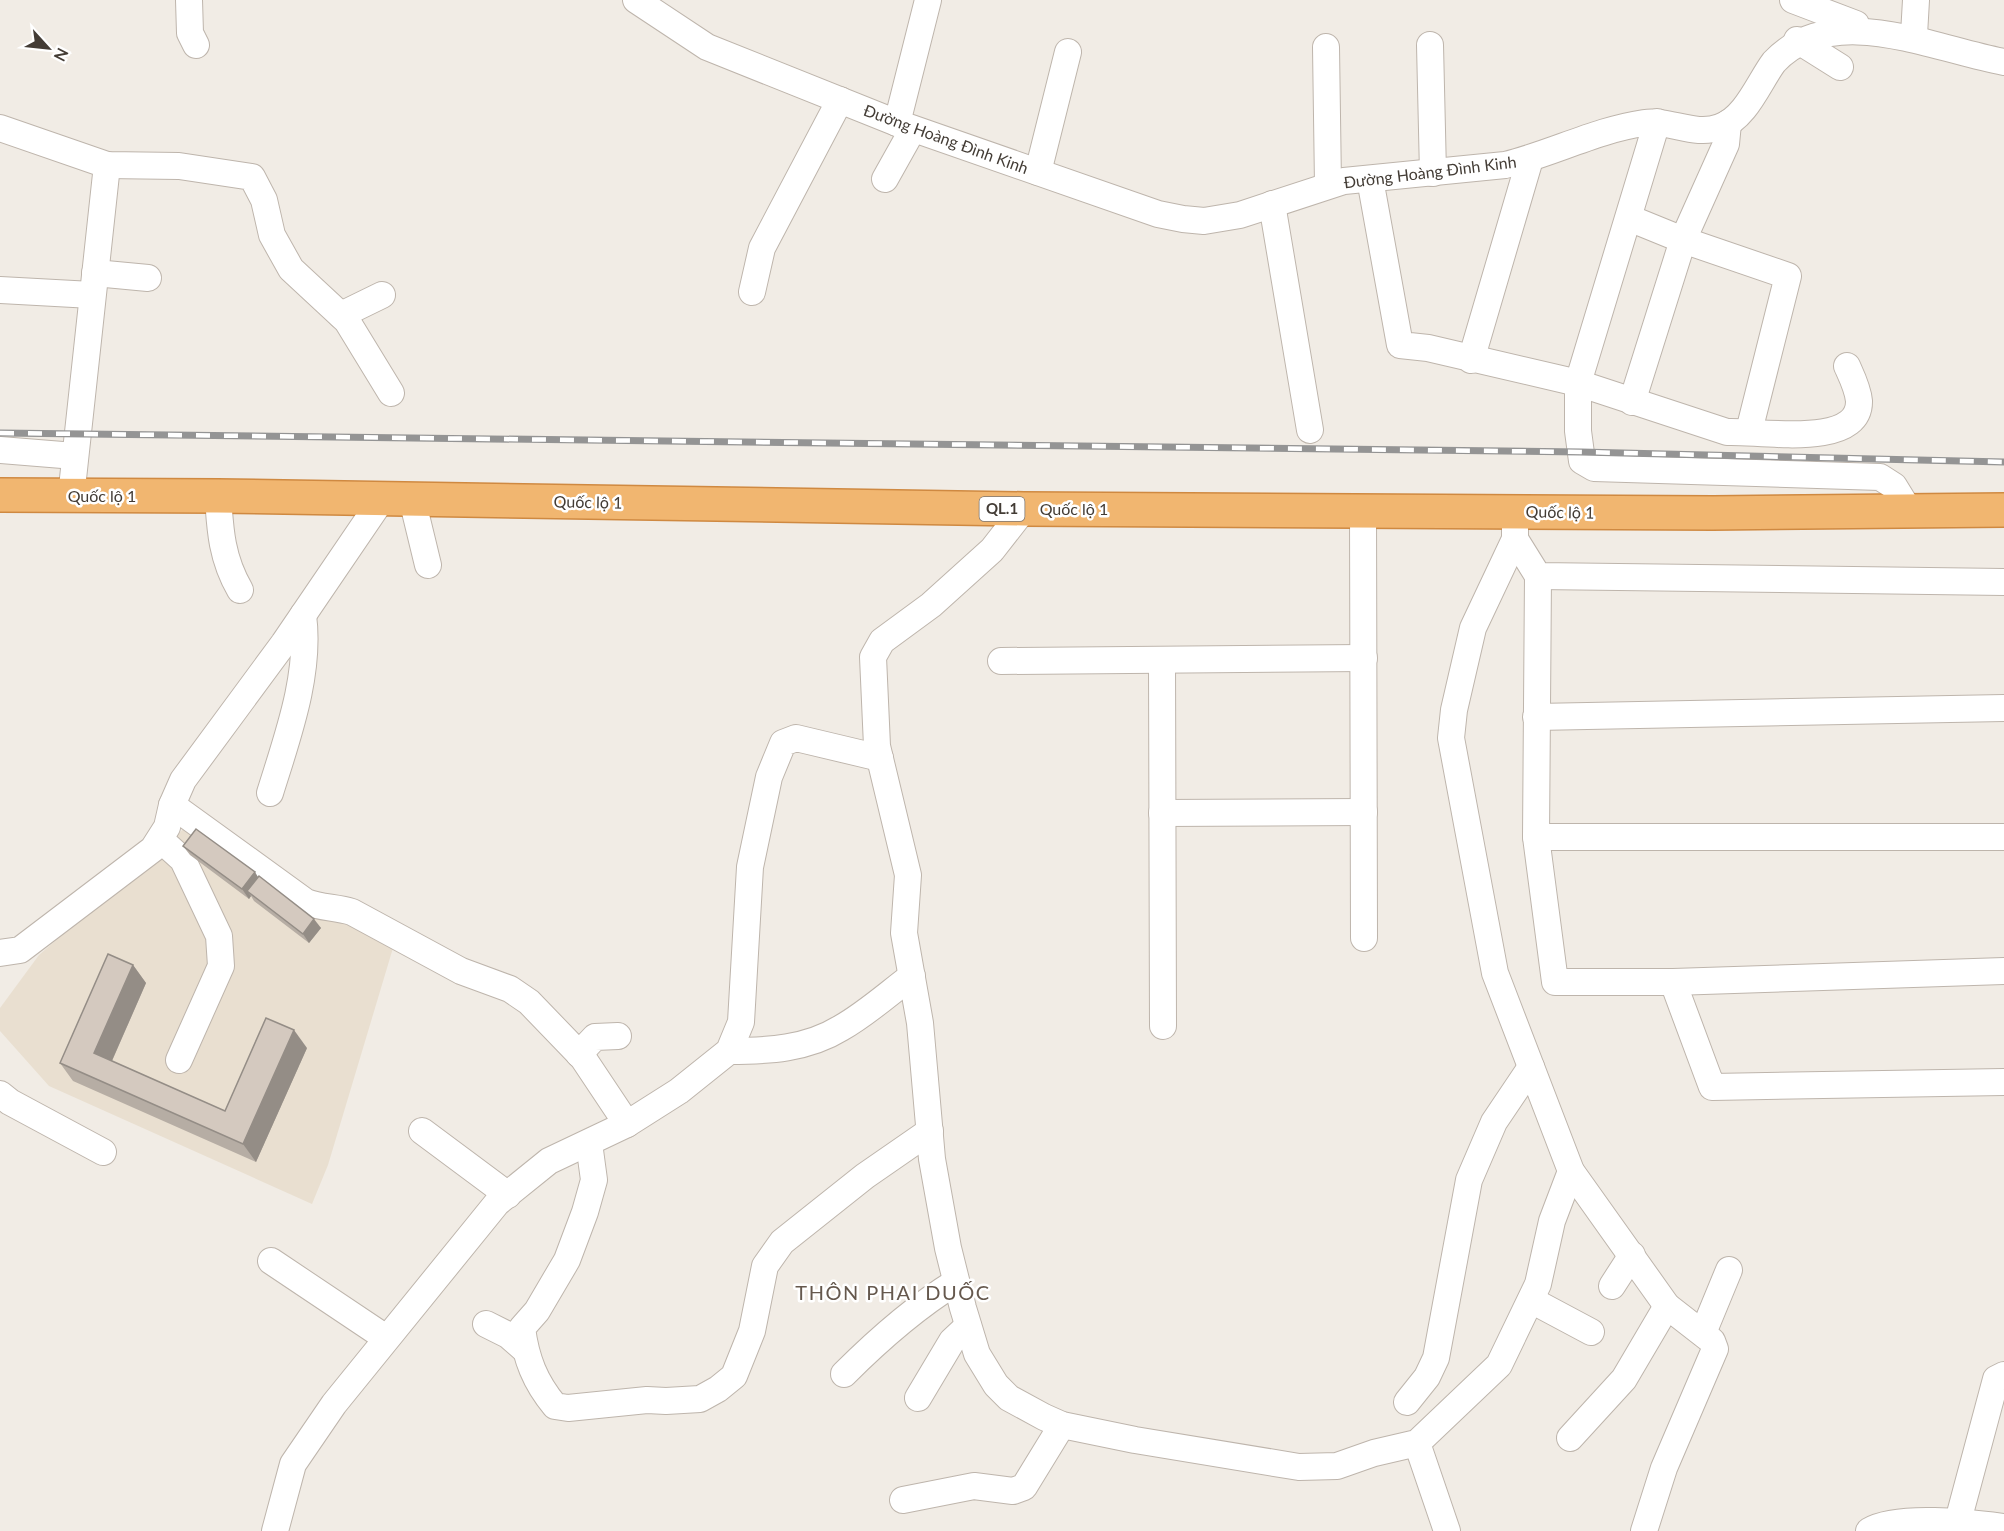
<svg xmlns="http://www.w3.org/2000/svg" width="2004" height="1531" font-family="Lato,sans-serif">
  <rect width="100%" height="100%" fill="#f1ece5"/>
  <path fill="#e9dfd0" d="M188,825L393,948L328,1165L312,1204L49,1086L0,1031V1008L39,955Z"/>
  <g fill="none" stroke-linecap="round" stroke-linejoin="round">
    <g stroke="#beb5ac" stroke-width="28">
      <g id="minor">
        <path d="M189,0L190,33L196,45"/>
        <path d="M636,0L707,47L897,123L1158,214L1183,219L1204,221L1240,215L1344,181L1505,165C1551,154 1596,130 1644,123C1669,119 1695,137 1720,127C1746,118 1759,82 1774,62C1832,0 1933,49 2004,62"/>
        <path d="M1793,0L1856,24"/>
        <path d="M1914,35L1916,0"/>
        <path d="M1797,40L1840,67"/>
        <path d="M1430,45L1433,173"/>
        <path d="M1326,47L1328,185"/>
        <path d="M1657,122L1578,383V431L1582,461L1594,468L1880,477L1894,486L1910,512"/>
        <path d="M897,123L928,0"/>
        <path d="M0,128L107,165L179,166L252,177L264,200L272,235L291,269L347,321L391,393"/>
        <path d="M1038,172L1068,52"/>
        <path d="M885,179L913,129"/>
        <path d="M1370,179L1400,345L1428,348L1578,383L1727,432C1756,430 1860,450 1859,401C1858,389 1852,377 1847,366"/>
        <path d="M1272,204L1310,430"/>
        <path d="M1629,218L1683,240L1788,276L1749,431"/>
        <path d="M95,273L148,278"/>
        <path d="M0,290L92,295"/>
        <path d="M752,292L762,248L840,100"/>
        <path d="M341,315L382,295"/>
        <path d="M1471,360L1530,159"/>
        <path d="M1632,402L1683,240L1726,144L1728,123"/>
        <path d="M0,450L75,456"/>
        <path d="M218,496C220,531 222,559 240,590"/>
        <path d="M71,497L107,165"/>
        <path d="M412,499L428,565"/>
        <path d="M1024,509L992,550L931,605L882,641L873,657L877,746L908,875L904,933L920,1023L932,1159L948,1248L963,1308L977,1354L996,1385L1009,1398L1044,1417L1062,1425L1135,1440L1299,1467L1337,1466L1374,1453L1417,1443L1499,1365L1538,1284L1552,1221L1571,1171"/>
        <path d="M1363,510L1364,938"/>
        <path d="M1515,511V539L1473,628L1454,710L1451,738L1495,973L1571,1171L1667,1306L1712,1341L1715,1349L1664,1468L1644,1531"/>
        <path d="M1515,539L1538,576L2004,582"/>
        <path d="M1538,576L1536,837L1555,982H1673L1712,1087L2004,1082"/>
        <path d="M1162,660L1163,1026"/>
        <path d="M1001,661L1364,658"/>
        <path d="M1536,717L2004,708"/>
        <path d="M270,793C287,738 311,674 303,615"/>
        <path d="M172,805L306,902C321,908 336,907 352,912L461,971L510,989L529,1002L583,1058L627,1124"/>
        <path d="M1162,813L1364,812"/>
        <path d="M1536,837H2004"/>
        <path d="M161,840L183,860L219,936L221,966L179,1060"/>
        <path d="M0,953L20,950L153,849L167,827L172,805L183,780L284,643L382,499"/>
        <path d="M1673,982L2004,971"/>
        <path d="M729,1051C768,1051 807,1049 841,1028C866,1014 889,993 912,976"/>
        <path d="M579,1054L595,1037L618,1036"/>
        <path d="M0,1094L10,1102L103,1152"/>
        <path d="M422,1131L508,1195"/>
        <path d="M589,1143L594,1180L585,1212L567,1260L537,1311L522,1328C526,1359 535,1382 555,1406L568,1408L647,1400L666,1401L700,1399L718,1389L734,1376L752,1331L765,1266L782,1242L865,1176L930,1131"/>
        <path d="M271,1261L386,1338"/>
        <path d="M1612,1286L1632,1255"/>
        <path d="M1531,1300L1591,1332"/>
        <path d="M486,1324L508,1335L524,1349"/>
        <path d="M1703,1333L1729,1270"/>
        <path d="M844,1374C879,1339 914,1308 956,1282"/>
        <path d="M918,1398L952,1341L968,1326"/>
        <path d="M1407,1402L1427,1377L1436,1358L1469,1180L1494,1122L1531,1067"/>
        <path d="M1570,1438L1624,1379L1667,1306"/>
        <path d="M1417,1443L1447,1531"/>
        <path d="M903,1500L974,1486L1013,1491L1024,1487L1062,1425"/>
        <path d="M1958,1521L1996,1379L2004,1375"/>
        <path d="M275,1531L293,1464L334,1404L497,1203L549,1161L627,1124L679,1091L729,1051L741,1022L750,867L769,777L783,743L796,738L880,758"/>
        <path d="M1869,1531C1898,1514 1971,1523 2004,1527"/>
      </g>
    </g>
    <g stroke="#cf8941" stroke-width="36">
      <path id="highway" d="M0,495L218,496L1024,509L1713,513L2004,510"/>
    </g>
    <use href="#minor" stroke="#fff" stroke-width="26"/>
    <use href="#highway" stroke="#f1b670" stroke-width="33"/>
    <g stroke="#949494" stroke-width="7">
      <path id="rail" d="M0,433L1581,452L2004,462"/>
    </g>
    <use href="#rail" stroke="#fff" stroke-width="4.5" stroke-dasharray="14" stroke-linecap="butt"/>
  </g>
  <g fill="#b6ada4">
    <path d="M183,846L258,877L321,928L309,943L254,901L251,896L249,899L190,855Z"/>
    <path d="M133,965L146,983L112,1061L225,1111L307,1048L256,1162L73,1081L60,1063Z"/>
  </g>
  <g fill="#948d86">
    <path d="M255,872L261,882L247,891L251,896L249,899L242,889Z"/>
    <path d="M314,919L321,928L309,943L303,934Z"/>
    <path d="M133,965L146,983L107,1072L94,1053Z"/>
    <path d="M294,1030L307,1048L256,1162L243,1144Z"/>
  </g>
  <g fill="#d4c9bf" stroke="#948d86" stroke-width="1.5">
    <path d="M196,829L255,872L242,889L183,846Z"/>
    <path d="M259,876L314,919L303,934L247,891Z"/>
    <path d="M108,954L133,965L94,1053L225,1111L266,1018L294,1030L243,1144L60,1063Z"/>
  </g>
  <g text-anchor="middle" stroke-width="5" stroke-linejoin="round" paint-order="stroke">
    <rect fill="#fff" stroke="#7b7672" stroke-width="1.5" x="979.5" y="497" width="45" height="24" rx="4.5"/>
    <g font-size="15" font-weight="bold" fill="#433c35">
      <text x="1002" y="514">QL.1</text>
    </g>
    <g font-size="16" fill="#433c35" stroke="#fff">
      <text transform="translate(946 139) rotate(20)" y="6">Đường Hoàng Đình Kinh</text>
      <text transform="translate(1430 172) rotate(-7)" y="6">Đường Hoàng Đình Kinh</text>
      <text x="102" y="502">Quốc lộ 1</text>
      <text transform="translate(588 502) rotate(1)" y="6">Quốc lộ 1</text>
      <text x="1074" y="515">Quốc lộ 1</text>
      <text transform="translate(1560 512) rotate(1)" y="6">Quốc lộ 1</text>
    </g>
    <g font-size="20" letter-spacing="1.5" fill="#65584d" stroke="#fff">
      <text x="893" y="1300">THÔN PHAI DUỐC</text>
    </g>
  </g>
  <g transform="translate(48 48) rotate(117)" stroke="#ffffff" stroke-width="4.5" paint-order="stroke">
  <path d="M0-4.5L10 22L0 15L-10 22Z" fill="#433c35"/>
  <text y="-9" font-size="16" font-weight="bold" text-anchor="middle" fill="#433c35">N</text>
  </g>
</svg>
